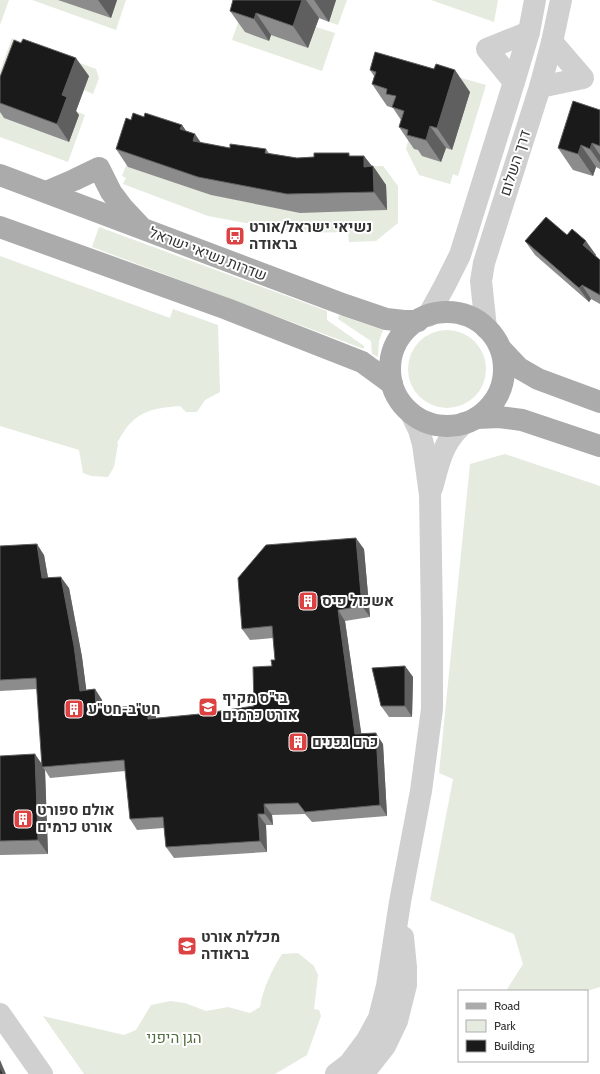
<svg xmlns="http://www.w3.org/2000/svg" width="600" height="1074" font-family="Cabin,Heebo,sans-serif">
  <rect width="100%" height="100%" fill="#fff"/>
  <g fill="#e5ebdf">
    <path d="M0,0H9L0,25Z"/>
    <path d="M32,0H126L116,30Z"/>
    <path d="M246,0L269,41L271,35L308,48L316,27L335,33L322,71L232,40Z"/>
    <path d="M336,0H347L338,25L329,22Z"/>
    <path d="M431,0H498L494,22Z"/>
    <path d="M12,38L96,69L99,78L93,94L84,90L76,111L85,115L68,162L0,137V71Z"/>
    <path d="M444,73L486,85L458,176L453,174L450,184L419,175L406,149L411,130L423,152L441,162L446,148L452,150Z"/>
    <path d="M141,125L129,167L212,195L299,212L387,210L352,167L383,166L398,186V223L376,241L349,242L348,232L298,233L208,216L123,184L126,178L122,176Z"/>
    <path d="M99,227L327,311V320L364,346V349L92,247Z"/>
    <path d="M0,256L170,318L173,309L218,325L220,392L205,400L197,412H186L180,406C158,408 142,409 127,427C123,432 120,438 117,443L118,444L114,467L108,477L91,476L83,473L79,450L0,426Z"/>
    <path d="M339,315L383,330L379,341L378,357L372,354L371,341L338,319Z"/>
    <circle cx="447" cy="369" r="39"/>
    <path d="M505,454L600,486V987L587,991H506L523,964L514,934L430,900L453,779L439,773L470,464Z"/>
    <path d="M298,953L314,966L318,975L314,1009L319,1010L321,1016L307,1055L275,1074H84L43,1016L124,1035L136,1030L151,1005L170,1001L185,1003L206,1011L228,1007L250,1013L260,1007C263,988 272,970 282,954Z"/>
  </g>
  <g fill="none" stroke-linecap="round" stroke-linejoin="round">
    <g stroke="#d0d0d0" stroke-width="22">
      <path d="M514,82L487,49L529,32"/>
      <path d="M540,87L583,78L552,42"/>
      <path d="M428,316L445,285L460,255L514,82L529,32L535,0"/>
      <path d="M486,328L481,281L484,263L540,87L552,42L561,0"/>
      <path d="M432,488C437,471 441,449 453,435C456,431 460,427 464,423"/>
      <path d="M0,1014L42,1074"/>
      <path d="M336,1074L349,1064L367,1040L379,1018L387,986L400,902L421,791L432,709V622L430,495L423,444L419,430L411,413"/>
      <path d="M363,1074L385,1046L397,1021L406,985V967L403,937"/>
    </g>
    <g stroke="#ababab" stroke-width="22">
      <path d="M0,175L345,305L386,319L404,321H418"/>
      <path d="M46,192L74,180L99,168L111,192L123,208L139,225"/>
      <path d="M0,227L227,309L362,362L392,384"/>
      <circle cx="447" cy="369" r="57"/>
      <path d="M501,349L519,368L538,379L600,402"/>
      <path d="M477,418L499,417L522,420L600,446"/>
    </g>
  </g>
  <g fill="#8c8c8c">
    <path d="M58,0H117L111,18Z"/>
    <path d="M233,0H336L329,22L319,18L308,48L271,35L269,41L245,32L230,11Z"/>
    <path d="M370,70L470,92L452,150L446,148L441,162L422,156L418,150L414,149L399,127L401,120L393,108L387,106L372,84L374,76Z"/>
    <path d="M89,76L76,111L79,115L69,142L4,118L0,112V77Z"/>
    <path d="M600,110V169L596,167L593,176L573,170L558,148Z"/>
    <path d="M144,117L182,125L186,131L201,143L230,148L266,149L269,153L297,158L314,157L340,153L351,156H364L372,166H373L386,185L387,210L300,213L211,195L128,167L116,149L131,120Z"/>
    <path d="M567,235L596,255L595,256L600,260V304L591,299L589,302L535,255L525,241Z"/>
    <path d="M0,546L44,555L48,578L69,588L82,657L86,690L95,689L102,700L103,709L156,716V718L200,714L254,706L275,660L273,638L250,640L242,629L364,549L370,617L345,621L361,734L383,744L387,816L312,822L305,814L272,815L273,825H266L267,852L174,858L166,847L164,828L137,830L130,819L125,771L50,778L45,770L48,854L0,855V756L42,764L37,689L0,691Z"/>
    <path d="M405,666L413,677L412,717H389L381,706Z"/>
  </g>
  <g fill="#5f5f5f">
    <path d="M98,0H117L111,18Z"/>
    <path d="M302,0H306L319,18L308,48L293,26Z"/>
    <path d="M314,0H336L329,22Z"/>
    <path d="M256,13L271,35L269,41L254,19Z"/>
    <path d="M76,58L89,76L76,111L79,115L69,142L57,124L62,95Z"/>
    <path d="M455,70L470,92L452,150L437,128Z"/>
    <path d="M182,125L195,144L180,129Z"/>
    <path d="M430,126L446,148L441,162L426,140Z"/>
    <path d="M195,134L208,153L193,141Z"/>
    <path d="M592,143L600,155V163L590,149Z"/>
    <path d="M581,145L596,167L593,176L578,154Z"/>
    <path d="M364,156L374,169L373,166L386,185L387,210L374,192L364,167Z"/>
    <path d="M586,241L596,255L592,259L583,245Z"/>
    <path d="M582,285L591,299L589,302L579,288Z"/>
    <path d="M356,538L364,549L370,617L362,606Z"/>
    <path d="M37,544L44,555L50,589L42,578Z"/>
    <path d="M61,577L69,588L82,657L88,702L80,691Z"/>
    <path d="M338,610L345,621L363,745L355,734Z"/>
    <path d="M405,666L413,677L412,717L405,706Z"/>
    <path d="M95,689L102,700L104,720L96,709Z"/>
    <path d="M148,705L156,716L155,730L148,719Z"/>
    <path d="M376,733L383,744L387,816L380,805Z"/>
    <path d="M35,754L44,767H42L45,770L48,854L38,840Z"/>
    <path d="M264,804L272,815L273,825L265,814Z"/>
    <path d="M258,814L266,825L267,852L260,841Z"/>
    <path d="M0,1060L6,1074H3L0,1067Z"/>
  </g>
  <g fill="#1a1a1a" stroke="#5f5f5f">
    <path d="M233,0H302L293,26L256,13L254,19L230,11Z"/>
    <path d="M23,39L76,58L62,95L67,97L57,124L0,103V77L14,40L21,43Z"/>
    <path d="M375,52L434,69L436,64L455,70L437,128L430,126L426,140L407,135L408,130L399,127L404,111L392,107L396,96L386,94L387,89L372,84L376,72L370,70Z"/>
    <path d="M573,101L600,110V146L592,143L590,149L581,145L578,154L558,148Z"/>
    <path d="M133,113L144,117L145,113L182,125L180,129L195,134L193,141L230,148V144L266,149L265,153L297,158L314,157V153H349V156H364V167L373,166L374,192L287,194L198,177L116,149L126,118L131,120Z"/>
    <path d="M546,217L567,235L572,229L586,241L583,245L600,260V295L582,285L579,288L525,241Z"/>
    <path d="M356,538L362,606L338,610L355,734L376,733L380,805L305,812L298,803L264,804L265,814H258L260,841L166,847L163,817L130,819L124,760L42,767L36,678L0,680V546L37,544L42,578L61,577L74,646L80,691L95,689L96,709L148,705V719L200,714L254,706L253,667L272,666L271,660H275L272,626L242,629L238,578L266,545Z"/>
    <path d="M405,666V706H381L372,668Z"/>
    <path d="M35,754L38,840L0,841V756Z"/>
    <path d="M0,1067L3,1074H0Z"/>
  </g>
  <defs>
    <g id="bus-square" transform="scale(1)"><rect x="-9" y="-9" width="18" height="18" rx="4" fill="#dc4242" stroke="#fff"/><path d="M-5-6H5V4H4V6H2V4H-2V6H-4V4H-5ZM-3.5-4V0h7V-4ZM-3.5 1.2v1.5H-2V1.2ZM2 1.2v1.5H3.5V1.2Z" fill="#fff"/></g>
    <g id="building-square" transform="scale(1)"><rect x="-9" y="-9" width="18" height="18" rx="4" fill="#dc4242" stroke="#fff"/><path d="M-4-6H4V6H1V3H-1V6H-4ZM-2.5-4.3h1.7v1.8h-1.7ZM.8-4.3h1.7v1.8H.8ZM-2.5-1h1.7V.8h-1.7ZM.8-1h1.7V.8H.8Z" fill="#fff"/></g>
    <g id="school-square" transform="scale(1)"><rect x="-9" y="-9" width="18" height="18" rx="4" fill="#dc4242" stroke="#fff"/><path d="M0-5L7-2L0 1L-7-2ZM-4 1L0 2.5L4 1V4Q0 6-4 4Z" fill="#fff"/></g>
    <g id="university-square" transform="scale(1)"><rect x="-9" y="-9" width="18" height="18" rx="4" fill="#dc4242" stroke="#fff"/><path d="M0-5L7-2L0 1L-7-2ZM-4 1L0 2.5L4 1V4Q0 6-4 4Z" fill="#fff"/></g>
  </defs>
  <g fill-rule="evenodd">
    <use href="#bus-square" x="235" y="236"/>
    <use href="#building-square" x="308" y="601"/>
    <use href="#school-square" x="208" y="707"/>
    <use href="#building-square" x="74" y="709"/>
    <use href="#building-square" x="298" y="742"/>
    <use href="#building-square" x="23" y="819"/>
    <use href="#university-square" x="187" y="946"/>
  </g>
  <g text-anchor="middle" stroke-width="4" stroke-linejoin="round" paint-order="stroke">
    <g font-size="15" fill="#333" stroke="#fff">
      <text transform="translate(515 163) rotate(-72)" y="5">דרך השלום</text>
      <text transform="translate(208 254) rotate(21)" y="5">שדרות נשיאי ישראל</text>
    </g>
    <g font-size="15" font-weight="bold" fill="#333" stroke="#fff" text-anchor="start">
      <text x="249" y="232">נשיאי ישראל/אורט<tspan x="249" dy="17">בראודה</tspan></text>
      <text x="322" y="606">אשכול פיס</text>
      <text x="222" y="703">בי"ס מקיף<tspan x="222" dy="17">אורט כרמים</tspan></text>
      <text x="88" y="714">חט"ב-חט"ע</text>
      <text x="312" y="747">כרם גפנים</text>
      <text x="37" y="815">אולם ספורט<tspan x="37" dy="17">אורט כרמים</tspan></text>
      <text x="201" y="942">מכללת אורט<tspan x="201" dy="17">בראודה</tspan></text>
    </g>
    <g font-size="15" fill="#526d41" stroke="#fff">
      <text x="174" y="1043">הגן היפני</text>
    </g>
  </g>
  <rect x="458" y="990" width="130" height="72" fill="#ffffff" stroke="#adadad"/>
  <rect x="466" y="1003" width="20" height="6" fill="#ababab" stroke="#adadad"/>
  <text x="494" y="1010" font-size="12" fill="#333333">Road</text>
  <rect x="466" y="1020" width="20" height="12" fill="#e5ebdf" stroke="#adadad"/>
  <text x="494" y="1030" font-size="12" fill="#333333">Park</text>
  <rect x="466" y="1040" width="20" height="12" fill="#1a1a1a" stroke="#adadad"/>
  <text x="494" y="1050" font-size="12" fill="#333333">Building</text>
</svg>
